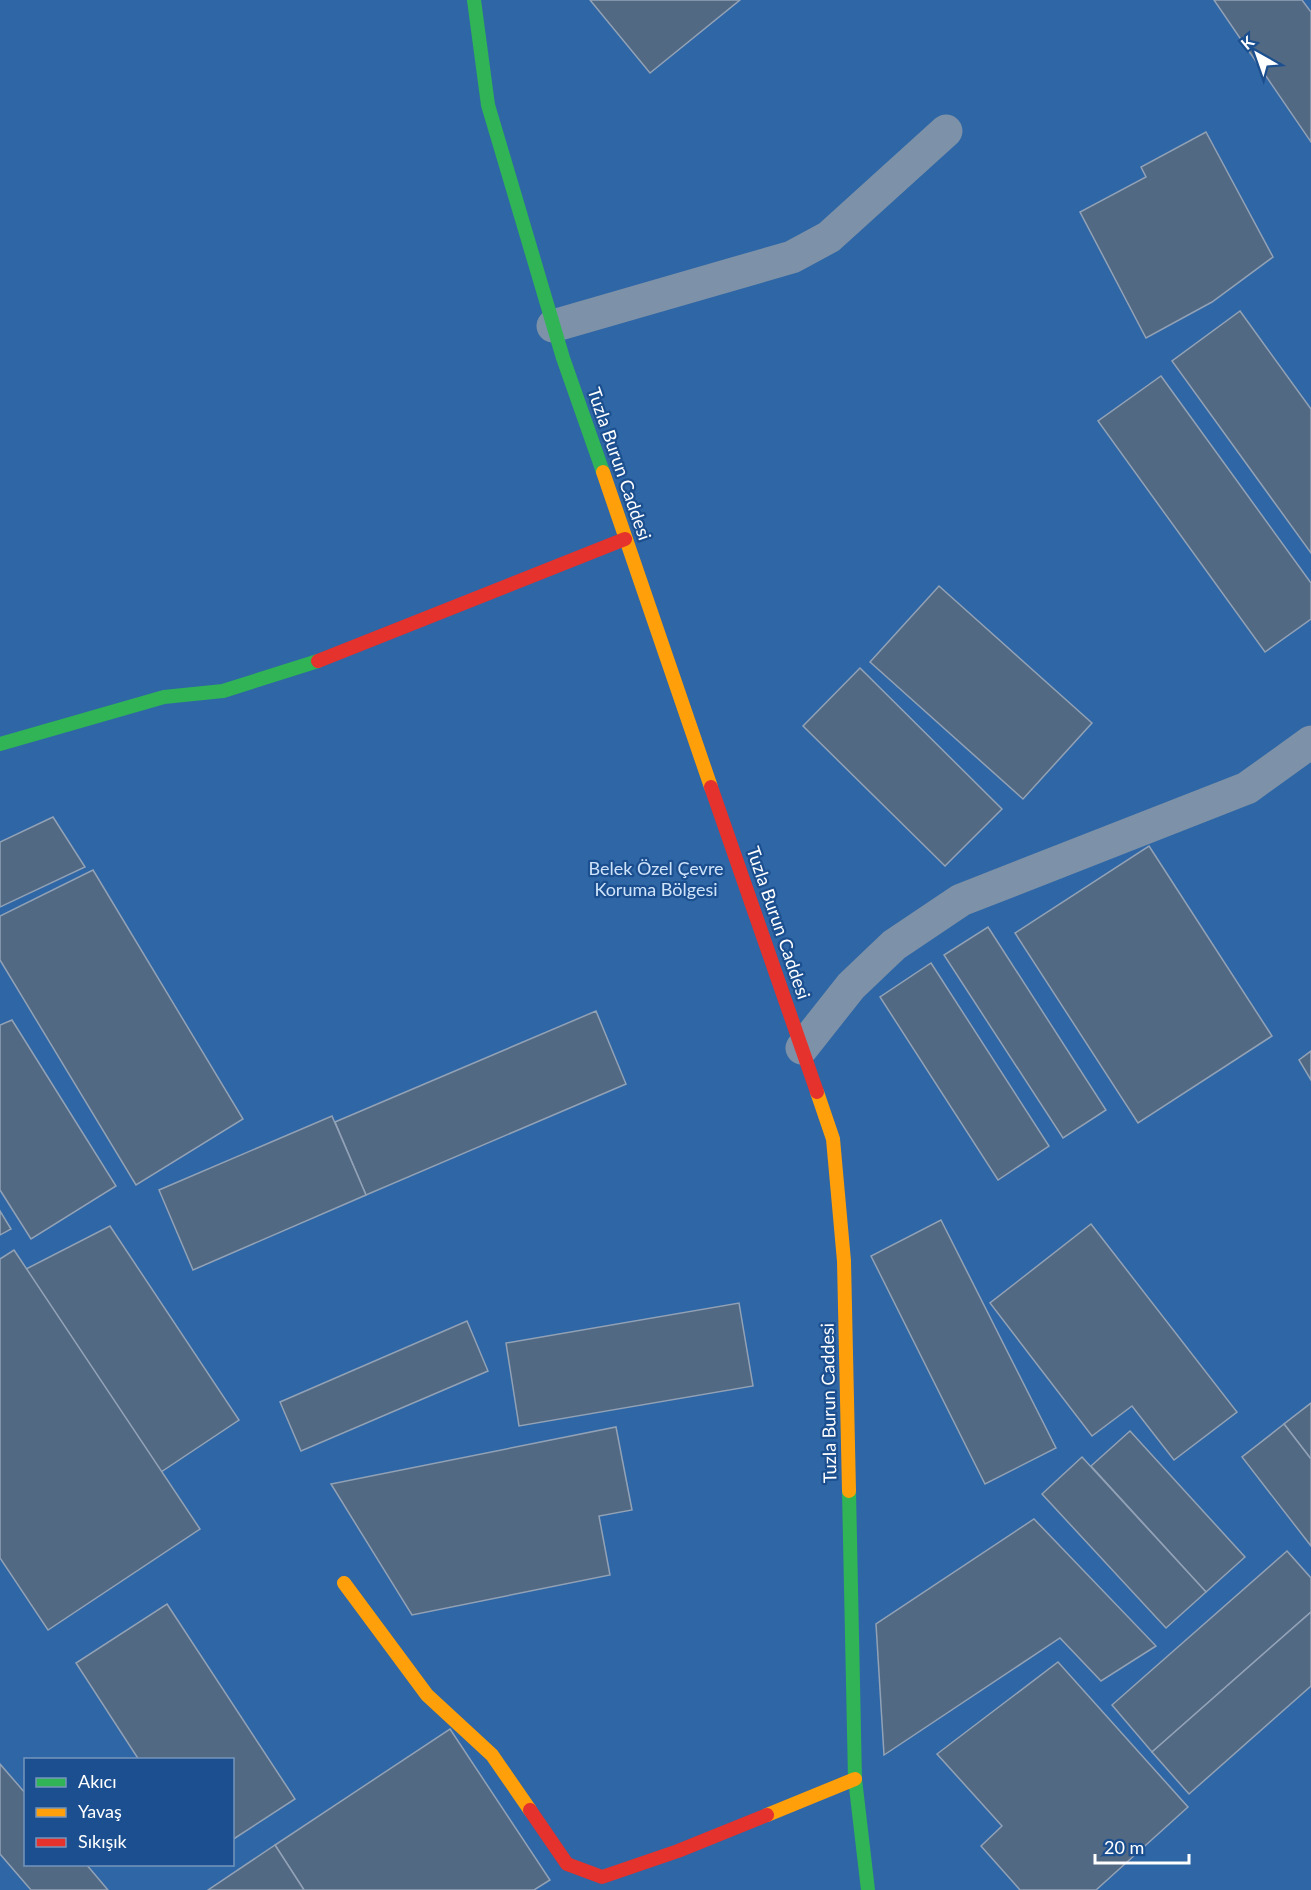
<svg xmlns="http://www.w3.org/2000/svg" width="1311" height="1890" font-family="Lato,sans-serif">
  <rect width="100%" height="100%" fill="#365274"/>
  <path fill="#2f66a5" fill-rule="evenodd" d="M0,0H1311V1890H0ZM26,1760H232V1864H26Z"/>
  <g fill="#526984" stroke="#92a2b6" stroke-width="1.5">
    <path d="M590,0H740L650,73Z"/>
    <path d="M1214,0H1302L1311,12V142Z"/>
    <path d="M1206,132L1273,257L1212,302L1146,338L1080,212L1146,177L1141,167Z"/>
    <path d="M1240,311L1311,409V553L1172,361Z"/>
    <path d="M1161,376L1311,583V619L1265,652L1098,421Z"/>
    <path d="M939,586L1092,723L1023,799L870,662Z"/>
    <path d="M860,668L1002,809L945,866L803,726Z"/>
    <path d="M53,817L85,867L0,907V842Z"/>
    <path d="M1149,846L1272,1036L1138,1123L1015,933Z"/>
    <path d="M93,870L243,1119L136,1185L0,960V916Z"/>
    <path d="M988,927L1106,1110L1063,1138L944,955Z"/>
    <path d="M931,963L1049,1146L998,1180L880,997Z"/>
    <path d="M596,1011L626,1084L366,1195L335,1122Z"/>
    <path d="M12,1020L116,1186L31,1239L0,1190V1025Z"/>
    <path d="M1311,1051V1080L1299,1060Z"/>
    <path d="M332,1116L366,1195L193,1270L159,1190Z"/>
    <path d="M0,1211L11,1229L0,1235Z"/>
    <path d="M941,1220L1056,1448L985,1484L871,1256Z"/>
    <path d="M1091,1224L1237,1412L1174,1460L1132,1406L1092,1436L990,1303Z"/>
    <path d="M110,1226L239,1420L161,1472L26,1269Z"/>
    <path d="M14,1250L200,1529L48,1630L0,1558V1259Z"/>
    <path d="M739,1303L753,1386L519,1426L506,1343Z"/>
    <path d="M467,1321L488,1371L301,1451L280,1402Z"/>
    <path d="M1311,1403V1459L1284,1424Z"/>
    <path d="M1284,1424L1311,1459V1546L1242,1457Z"/>
    <path d="M616,1427L632,1510L599,1516L610,1575L412,1615L331,1484Z"/>
    <path d="M1130,1431L1245,1557L1206,1592L1091,1466Z"/>
    <path d="M1082,1457L1206,1592L1166,1628L1042,1494Z"/>
    <path d="M1034,1519L1156,1646L1101,1681L1060,1638L884,1755L876,1624Z"/>
    <path d="M1287,1551L1311,1578V1612L1152,1752L1112,1705Z"/>
    <path d="M167,1604L295,1799L232,1840V1760H139L76,1663Z"/>
    <path d="M1311,1612V1686L1189,1794L1152,1752Z"/>
    <path d="M1058,1662L1188,1807L1096,1890H1020L981,1846L1002,1826L937,1754Z"/>
    <path d="M450,1729L550,1880L534,1890H304L275,1845Z"/>
    <path d="M0,1764L26,1794V1864H86L108,1890H31L0,1854Z"/>
    <path d="M275,1845L304,1890H208Z"/>
  </g>
  <g fill="none" stroke-linecap="round" stroke-linejoin="round">
    <g stroke="#7d92a8" stroke-width="33">
      <path d="M553,326L792,257L829,237L946,131"/>
      <path d="M802,1048L851,986L894,945L961,900L1247,788L1311,742"/>
    </g>
    <g stroke="#30b455" stroke-width="14">
      <path d="M474,0L488,105L563,358L603,472"/>
      <path d="M0,744L164,697L223,691L318,661"/>
      <path d="M849,1491L855,1779L868,1890"/>
    </g>
    <g stroke="#ff9f0a" stroke-width="14">
      <path d="M603,472L711,787"/>
      <path d="M817,1092L833,1139L844,1261L849,1491"/>
      <path d="M344,1583L427,1695L492,1755L530,1810"/>
      <path d="M767,1815L855,1779"/>
    </g>
    <g stroke="#e5322d" stroke-width="14">
      <path d="M318,661L625,539"/>
      <path d="M711,787L817,1092"/>
      <path d="M530,1810L567,1864L602,1877L678,1851L767,1815"/>
    </g>
  </g>
  <g text-anchor="middle" stroke-width="4.5" stroke-linejoin="round" paint-order="stroke">
    <g font-size="18" fill="#fff" stroke="#1b4f8f">
      <text transform="translate(619 464) rotate(71)" y="6">Tuzla Burun Caddesi</text>
      <text transform="translate(778 923) rotate(71)" y="6">Tuzla Burun Caddesi</text>
      <text transform="translate(829 1403) rotate(-91)" y="6">Tuzla Burun Caddesi</text>
    </g>
    <g font-size="18" fill="#cfe3fa" stroke="#1b4f8f">
      <text x="656" y="875">Belek Özel Çevre<tspan x="656" dy="21">Koruma Bölgesi</tspan></text>
    </g>
  </g>
  <rect x="24" y="1758" width="210" height="108" fill="#1b4f8f" stroke="#7695bc" stroke-width="1.5"/>
  <rect x="36" y="1778" width="30" height="9" fill="#30b455" stroke="#7695bc" stroke-width="1.5"/>
  <text x="78" y="1788" font-size="18" fill="#ffffff">Akıcı</text>
  <rect x="36" y="1808" width="30" height="9" fill="#ff9f0a" stroke="#7695bc" stroke-width="1.5"/>
  <text x="78" y="1818" font-size="18" fill="#ffffff">Yavaş</text>
  <rect x="36" y="1838" width="30" height="9" fill="#e5322d" stroke="#7695bc" stroke-width="1.5"/>
  <text x="78" y="1848" font-size="18" fill="#ffffff">Sıkışık</text>
  <g transform="translate(1257 54) rotate(320)" stroke="#1b4f8f" stroke-width="4.5" paint-order="stroke">
  <path d="M0-4.5L10 22L0 15L-10 22Z" fill="#ffffff"/>
  <text y="-9" font-size="16" font-weight="bold" text-anchor="middle" fill="#ffffff">K</text>
  </g>
  <path d="M1095 1854v9h94v-9" fill="none" stroke="#ffffff" stroke-width="3"/>
  <text x="1104" y="1854" font-size="18" fill="#ffffff" stroke="#1b4f8f" stroke-width="4.5" paint-order="stroke">20 m</text>
</svg>
